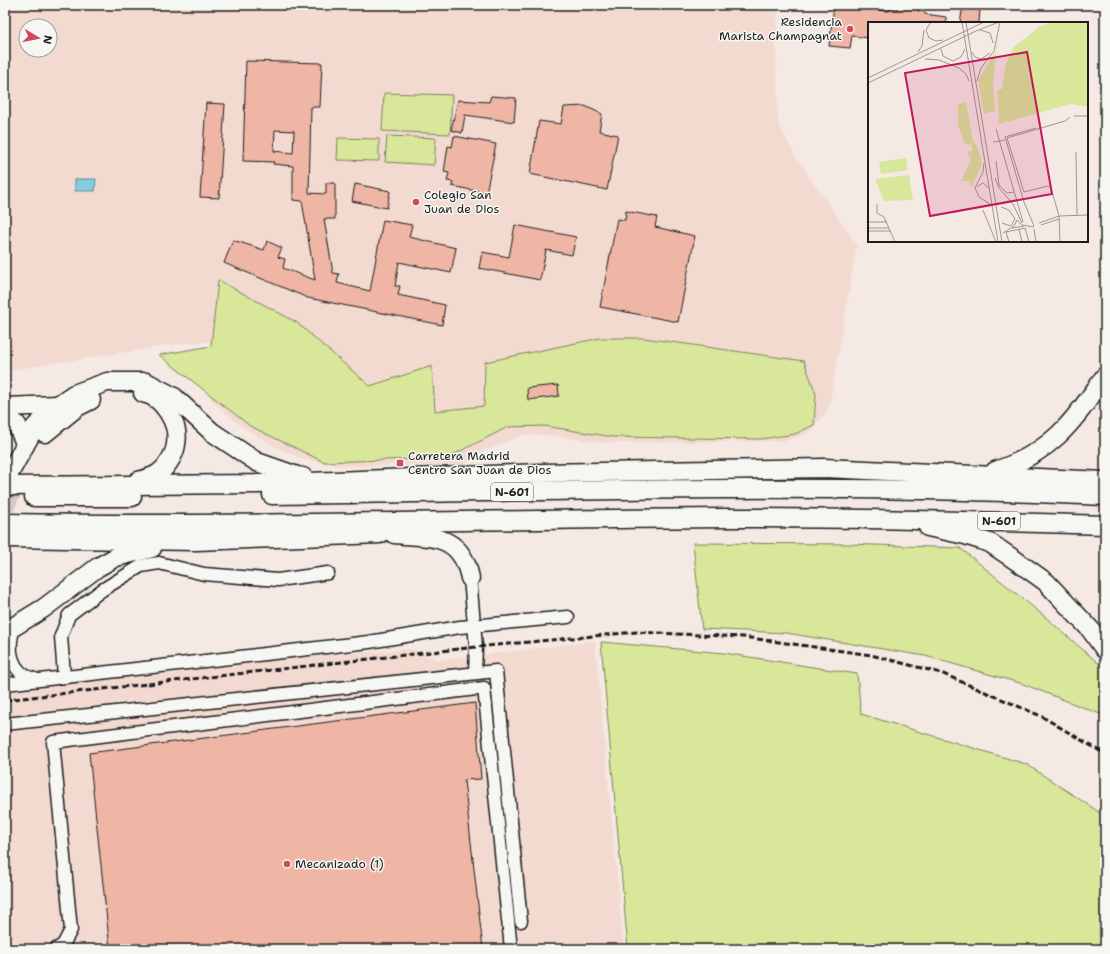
<svg xmlns="http://www.w3.org/2000/svg" width="1110" height="954" font-family="'Shantell Sans',sans-serif">
  <rect width="100%" height="100%" fill="#f5e9e3"/>
  <filter id="ink" filterUnits="userSpaceOnUse"><feTurbulence type="fractalNoise" baseFrequency=".025" numOctaves="2"/><feDisplacementMap in="SourceGraphic" scale="8" xChannelSelector="R" yChannelSelector="G"/><feConvolveMatrix kernelMatrix="1 2 1 2 8 2 1 2 1" color-interpolation-filters="sRGB"/></filter>
  <g filter="url(#ink)">
    <g fill="#f3dad1" fill-rule="evenodd">
      <path d="M5,5H778L776,48L778,123L797,159L857,245L829,407L826,413L809,431L798,437L783,441L606,443L544,435H523L477,454L464,465L341,466L302,459L274,446L242,427L210,399L218,341L177,344L5,371ZM26,26H50V50H26Z"/>
      <path d="M595,641L624,949H5V678L411,649L439,660Z"/>
    </g>
    <g fill="#d8e79a" stroke="#7a825b">
      <path d="M384,93L452,95L450,134L382,131Z"/>
      <path d="M387,136L436,138L434,165L385,162Z"/>
      <path d="M338,138L379,139V161L337,160Z"/>
      <path d="M218,280L296,322L370,386L432,366L435,411L484,406L485,362L600,338H644L804,361L816,394L814,425L795,434L761,439L613,437L544,426L508,427L447,458L324,462L250,426L159,355L211,346Z"/>
      <path d="M693,543L847,544L960,548L1044,616L1105,669V716L1023,684L925,656L786,633L702,629Z"/>
      <path d="M601,642L724,653L857,674L861,714L1026,764L1105,816V949H628Z"/>
    </g>
    <path fill="#82cee1" stroke="#598792" d="M75,179H96L95,191H75Z"/>
    <g fill="#efb6a6" stroke="#1c1c1c" fill-rule="evenodd">
      <path d="M834,5H856L855,7L889,11L890,8L897,9L898,5H919L918,11L925,12V14L946,17V23H869V38L852,36L850,48L829,46Z"/>
      <path d="M963,6L980,8L979,23H960Z"/>
      <path d="M246,61L322,63L320,107H311L309,193L326,194V183H335V219H324L333,273L339,274L337,283L370,291L383,220L412,225L409,237L456,248L451,273L399,262L395,286H400L398,295L445,305L442,325L308,298L224,263L233,240L264,250L267,241L282,248L278,257L285,259L283,268L315,280L302,201L293,200V166L273,164L274,162L243,161ZM275,130L294,131L293,153L274,151Z"/>
      <path d="M491,96L516,98L514,122L465,115L462,133L451,130L458,100L489,102Z"/>
      <path d="M206,103L225,104L219,198L200,197Z"/>
      <path d="M585,106L602,114L599,131L618,135L607,190L530,174L539,121L561,124L564,107Z"/>
      <path d="M454,136L496,144L486,193L452,186L453,182L447,181L449,173L444,172L448,146L452,147Z"/>
      <path d="M355,184L390,191L387,208L352,201Z"/>
      <path d="M626,211L657,217L655,227L695,236L678,322L600,307L617,219L625,220Z"/>
      <path d="M515,225L576,237L572,255L546,250L540,280L479,268L482,252L509,257Z"/>
      <path d="M558,385L559,396L528,400L527,388Z"/>
      <path d="M475,703L481,779L464,780L483,949H110L89,753Z"/>
    </g>
    <g fill="none" stroke-linecap="round" stroke-linejoin="round">
      <path stroke="#d4cac5" stroke-width="18" stroke-dasharray="18 9" stroke-linecap="butt" d="M5,508L20,475"/>
      <g stroke="#1c1c1c" stroke-width="15">
        <g id="minor">
          <path d="M470,578L476,647L475,672"/>
          <path d="M14,628C7,648 10,674 35,679"/>
          <path d="M64,676L61,636L69,615L102,590L141,566L159,563L204,574L278,580L328,573"/>
          <path d="M5,684L369,642L460,627L568,617"/>
          <path d="M5,724L496,671L521,921"/>
          <path d="M56,949L63,945L71,930L53,742L484,688L511,949"/>
        </g>
      </g>
      <g stroke="#1c1c1c" stroke-width="21">
        <g id="highway">
          <path d="M5,407L58,405"/>
          <path d="M5,415L17,425L25,443"/>
          <path d="M45,433L77,407L91,400"/>
          <path d="M995,471C1053,452 1072,423 1105,376"/>
          <path d="M9,474L35,427L58,405L74,394L107,382H146L174,397L212,432L257,462L297,476L303,477"/>
          <path d="M138,481C145,479 154,477 159,473C167,467 175,454 176,444C180,425 163,396 143,393"/>
          <path d="M5,486L257,484L542,473L824,468L1105,481"/>
          <path d="M272,495C549,492 828,482 1105,496"/>
          <path d="M34,497H132"/>
          <path d="M5,523C246,527 488,519 729,518C855,518 980,521 1105,525"/>
          <path d="M928,527L965,535L990,543L1018,562L1046,582L1090,629L1105,650"/>
          <path d="M394,534C432,538 461,533 470,578"/>
          <path d="M5,538L196,541L380,534"/>
          <path d="M5,632L44,608L98,567L116,557L152,548"/>
        </g>
      </g>
      <use href="#minor" stroke="#f6f6f2" stroke-width="12"/>
      <use href="#highway" stroke="#f6f6f2" stroke-width="18"/>
      <path stroke="#1c1c1c" stroke-width="3" stroke-dasharray="6 3" stroke-linecap="butt" d="M5,700L476,647L636,632L743,637L871,655L941,673L1041,716L1105,754"/>
    </g>
  </g>
  <g fill="#d1495b" stroke="#f6f6f2" stroke-width="1.5">
    <circle cx="850" cy="29" r="4"/>
    <circle cx="416" cy="202" r="4"/>
    <rect x="396" y="459" width="8" height="8" rx="2"/>
    <circle cx="287" cy="864" r="4"/>
  </g>
  <g text-anchor="middle" stroke-width="3" stroke-linejoin="round" paint-order="stroke">
    <g fill="#f6f6f2" stroke="#5d5d5c" stroke-width="1">
      <rect x="491" y="483" width="42" height="18" rx="3"/>
      <rect x="978" y="512" width="42" height="18" rx="3"/>
    </g>
    <g font-size="11" font-weight="bold" fill="#1c1c1c">
      <text x="512" y="496">N-601</text>
      <text x="999" y="525">N-601</text>
    </g>
    <g font-size="12" fill="#1c1c1c" stroke="#f6f6f2" text-anchor="start">
      <text x="842" y="26" text-anchor="end">Residencia<tspan x="842" dy="14">Marista Champagnat</tspan></text>
      <text x="424" y="199">Colegio San<tspan x="424" dy="14">Juan de Dios</tspan></text>
      <text x="408" y="460">Carretera Madrid<tspan x="408" dy="14">Centro San Juan de Dios</tspan></text>
      <text x="295" y="868">Mecanizado (1)</text>
    </g>
  </g>
  <g transform="translate(868 22)">
    <rect width="220" height="220" fill="#f5e9e3"/>
    <path d="M188,0H220V85L203,82L131,102L129,68L134,67L137,45L145,26L172,4ZM131,10L125,60L127,89L116,92L110,58L128,29ZM98,80L105,119L110,126L114,142L104,165L101,159H93L103,138L99,130L105,128L103,122L97,123L90,103V82ZM38,136L40,148L13,152L11,140ZM41,153L45,178L16,179L7,157Z" fill="#d8e79a"/>
    <path fill="none" stroke="#9e9793" stroke-width="1" d="M63,0L58,8L61,16L68,19L75,18M94,0L130,220M98,0L134,220M112,8L122,11L125,21M73,27L75,34L85,39L93,35L97,27M50,30L54,24L56,8M104,30L107,35L113,37L122,31M57,37L71,38L91,46L98,52L101,59M0,56L116,0M109,59L113,46L126,29L132,0M0,61L108,9L131,0M206,94H220M128,107L155,200M125,120L137,118M208,130L209,193M128,139L131,163L139,171L147,170M116,141L115,150L107,166L111,175L122,182M127,156L131,166L145,182L154,201M109,165L115,161L121,166M9,182V191L16,195L27,220M133,185L141,188L147,197L143,204L134,201M115,188L128,220M0,200H19M171,201L191,194L220,193M173,203L191,197M166,204L156,180L137,115L168,106M0,206H21M144,206L156,204M151,207L154,220M166,207L168,220M0,209H23M135,211L146,204L149,198L154,203L166,205M141,220L138,210L157,206L161,220M192,220L191,194L183,166L180,164L156,170L139,116L197,99L202,95"/>
    <path fill="#c2185b" fill-opacity="0.15" stroke="#c2185b" stroke-width="2" d="M159,30L184,172L62,194L37,51Z"/>
    <rect width="220" height="220" fill="none" stroke="#1c1c1c" stroke-width="2"/>
  </g>
  <rect width="1110" height="954" fill="none" stroke="#f6f6f2" stroke-width="20"/>
  <rect x="10" y="10" width="1090" height="934" fill="none" stroke="#1c1c1c" stroke-width="1.5" filter="url(#ink)"/>
  <g transform="translate(38 38) rotate(100)"><circle r="19" fill="#f6f6f2" stroke="#9f9f9c"/>
  <path d="M0-3L7 15L0 10L-7 15Z" fill="#d1495b"/>
  <text y="-6" font-size="11" font-weight="bold" text-anchor="middle" fill="#1c1c1c">N</text>
  </g>
</svg>
